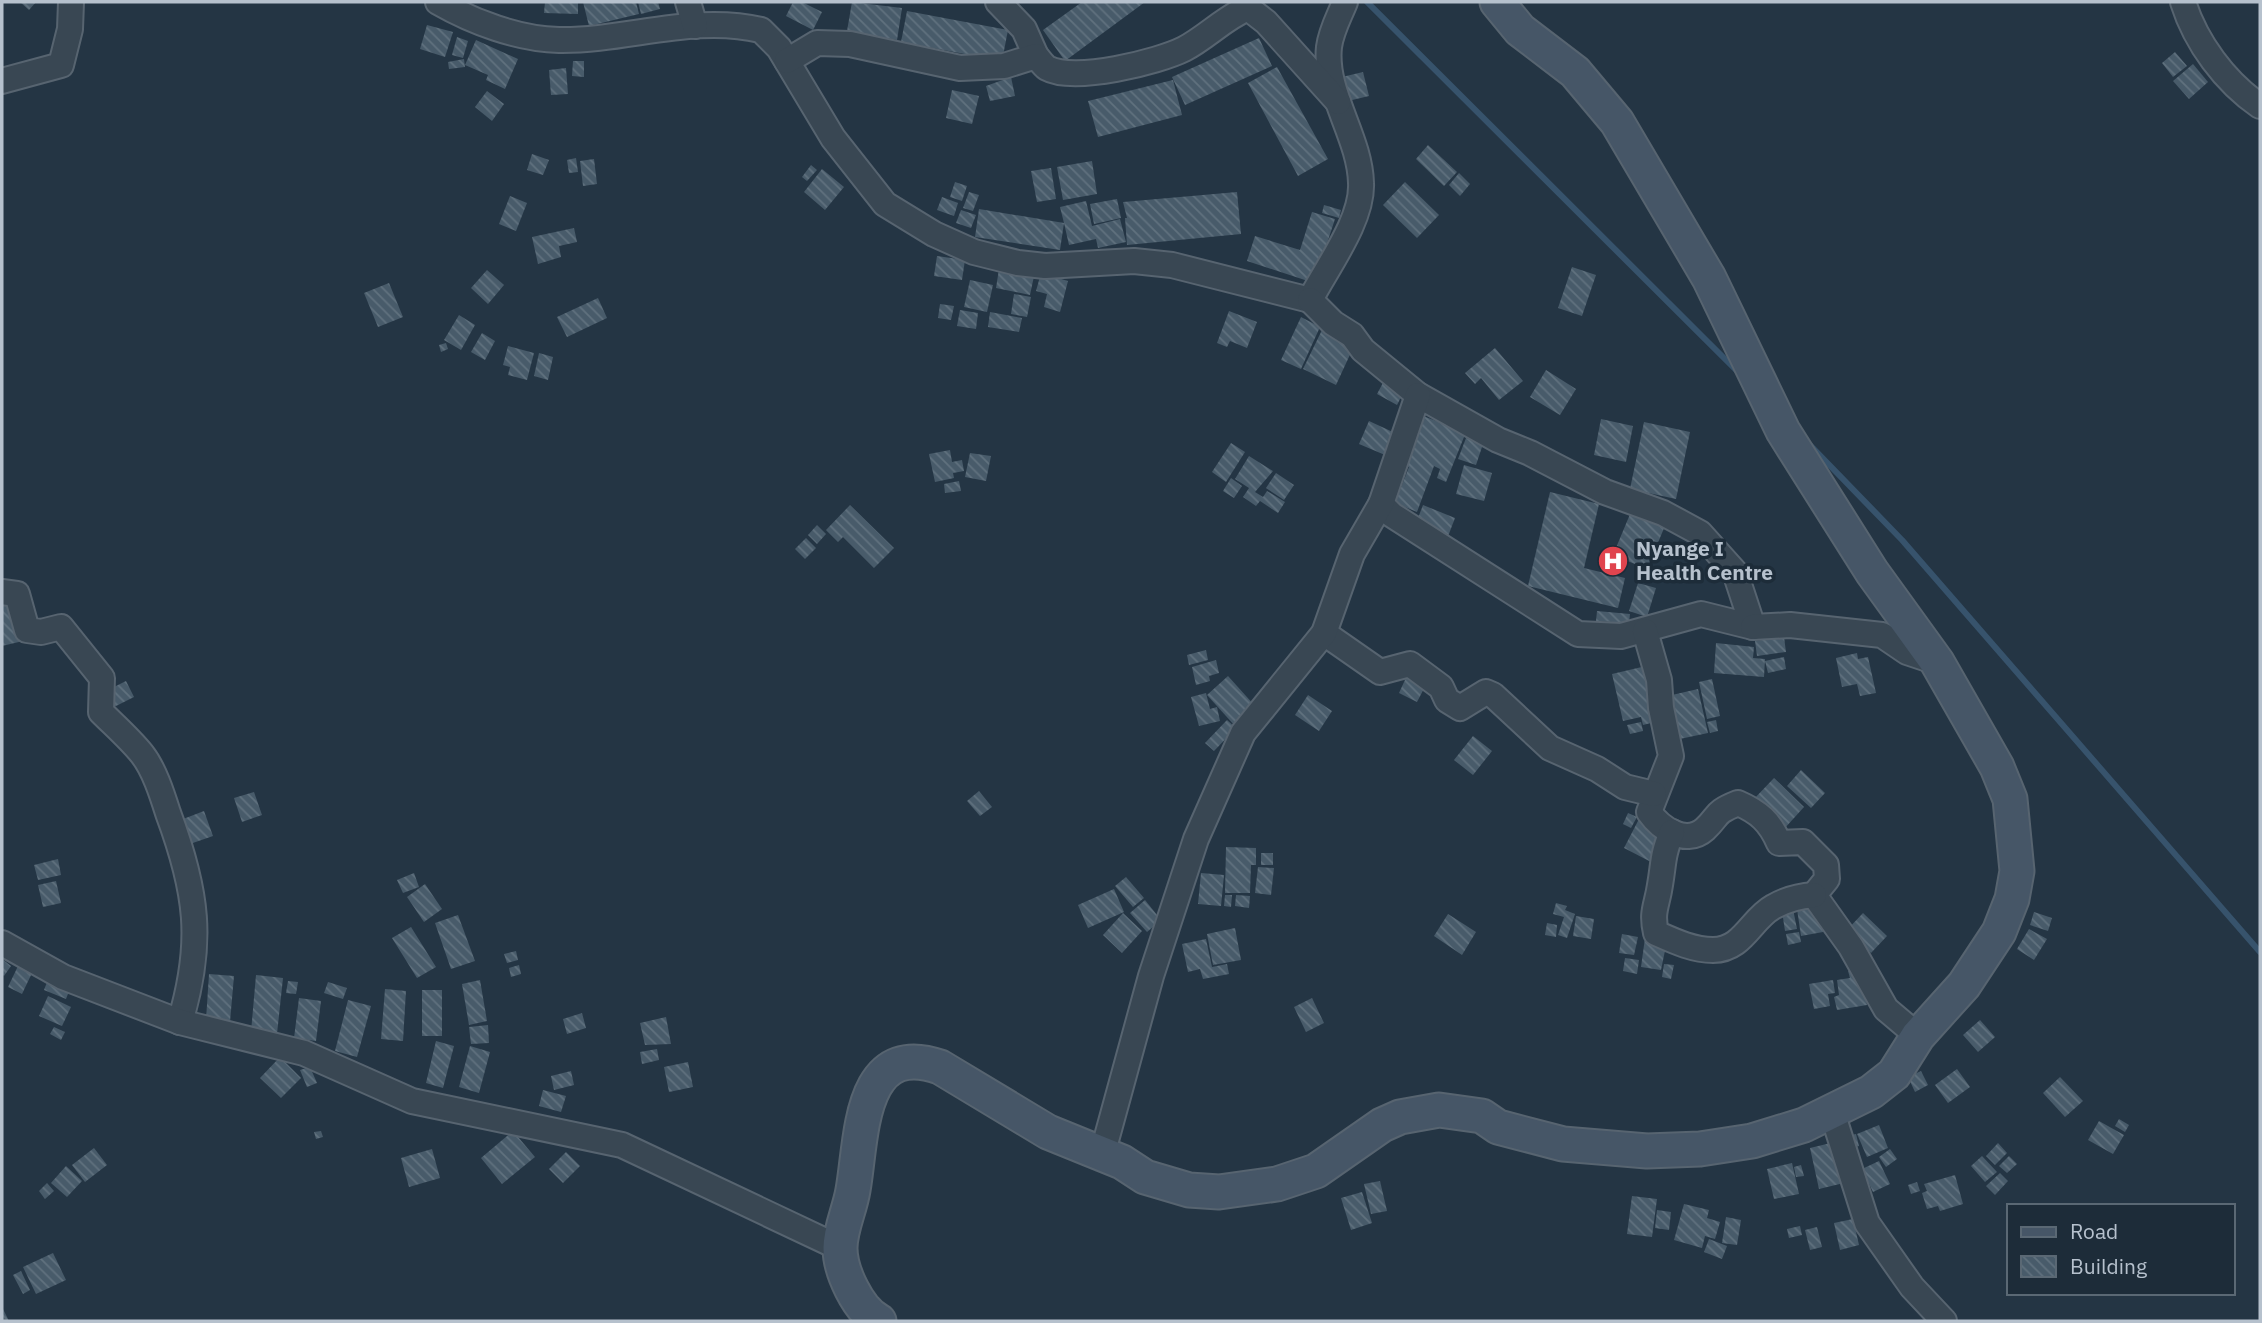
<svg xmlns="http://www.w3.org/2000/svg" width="2262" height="1323" font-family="'IBM Plex Sans',sans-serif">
  <defs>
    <pattern id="building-back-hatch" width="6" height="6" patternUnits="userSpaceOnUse" patternTransform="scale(1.75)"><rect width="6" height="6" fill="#485b6a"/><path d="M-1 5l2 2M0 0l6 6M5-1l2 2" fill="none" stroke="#60717e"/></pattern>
  </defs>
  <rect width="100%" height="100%" fill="#243544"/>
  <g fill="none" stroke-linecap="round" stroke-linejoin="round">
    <g stroke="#37536c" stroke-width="6">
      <path d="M1367,2L1740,374"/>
      <path d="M1809,444L1902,540L2260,952"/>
    </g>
  </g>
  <g fill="url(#building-back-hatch)">
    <path d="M20,2H36L29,10Z"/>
    <path d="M545,2H578V14L544,13Z"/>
    <path d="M583,2H636L639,14L589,26Z"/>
    <path d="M638,2H658L660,9L641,14Z"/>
    <path d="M793,2H802L822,12L813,30L786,16Z"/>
    <path d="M852,2L902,8L897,40L847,31Z"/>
    <path d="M1082,2H1145L1065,61L1043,30Z"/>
    <path d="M907,11L1008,30L1002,61L901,42Z"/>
    <path d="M427,25L453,32L445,57L420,49Z"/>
    <path d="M457,37L468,41L463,58L452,55Z"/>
    <path d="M1259,38L1272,66L1185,105L1172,77Z"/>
    <path d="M476,40L518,59L505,89L486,80L488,75L465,65Z"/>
    <path d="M2175,52L2187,66L2173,77L2162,63Z"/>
    <path d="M464,59L465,67L449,69L448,62Z"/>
    <path d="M573,61H584V77L572,76Z"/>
    <path d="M2193,64L2208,82L2189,99L2173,81Z"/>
    <path d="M1277,67L1328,159L1298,176L1248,83Z"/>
    <path d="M566,68L568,94L551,95L549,70Z"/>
    <path d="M1363,72L1369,96L1348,101L1342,77Z"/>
    <path d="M1011,77L1015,96L990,101L986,86Z"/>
    <path d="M1173,80L1182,115L1098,137L1088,101Z"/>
    <path d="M952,90L979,96L972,124L946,118Z"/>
    <path d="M487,91L504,104L492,121L475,107Z"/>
    <path d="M1428,145L1457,172L1444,186L1416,159Z"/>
    <path d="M532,154L549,160L543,175L527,170Z"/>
    <path d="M576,158L578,172L569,173L567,160Z"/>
    <path d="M594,159L597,184L583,186L580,161Z"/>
    <path d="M1092,161L1097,194L1063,200L1057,167Z"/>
    <path d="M811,165L817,170L807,181L802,177Z"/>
    <path d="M1051,168L1056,199L1037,202L1031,171Z"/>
    <path d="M822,169L844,187L825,210L804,192Z"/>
    <path d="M1459,173L1470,184L1460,196L1449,185Z"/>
    <path d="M955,182L967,186L962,201L950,197Z"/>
    <path d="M1405,182L1439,215L1417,238L1383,205Z"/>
    <path d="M969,192L979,195L973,211L963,208Z"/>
    <path d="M1237,192L1241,234L1127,245L1125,218H1127L1123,202Z"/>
    <path d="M510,196L527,203L516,231L499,224Z"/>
    <path d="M942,197L958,203L954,216L937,210Z"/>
    <path d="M1117,199L1121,218L1094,224L1090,204Z"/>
    <path d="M1086,201L1092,226L1120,219L1126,242L1098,248L1096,239L1069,245L1064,223L1060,250L975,237L979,209L1064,223L1060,207Z"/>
    <path d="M1324,205L1341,210L1339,218L1322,213Z"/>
    <path d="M961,210L976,215L971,228L956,223Z"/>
    <path d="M1312,212L1335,219L1314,283L1247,261L1255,236L1300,250Z"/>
    <path d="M574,228L577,242L559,246L561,257L538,264L532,237Z"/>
    <path d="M937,256L965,260L962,280L934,276Z"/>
    <path d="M1572,267L1596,275L1582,316L1558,308Z"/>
    <path d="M999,269L1034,276L1030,295L996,288Z"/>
    <path d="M487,270L504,285L488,304L471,288Z"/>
    <path d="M1041,273L1068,281L1060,312L1044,307L1047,294L1036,291Z"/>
    <path d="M970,280L993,285L987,312L964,307Z"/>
    <path d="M389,283L403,317L378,327L364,293Z"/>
    <path d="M1014,294L1031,297L1027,317L1011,314Z"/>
    <path d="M598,298L607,318L567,337L557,317Z"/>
    <path d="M940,304L954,306L951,320L938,318Z"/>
    <path d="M960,310L978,313L976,329L957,326Z"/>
    <path d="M1229,311L1257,322L1247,348L1230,341L1227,347L1217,343Z"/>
    <path d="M990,312L1022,318L1019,332L988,327Z"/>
    <path d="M459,315L475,325L461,350L444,340Z"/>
    <path d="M1301,317L1320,327L1301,369L1281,360Z"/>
    <path d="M1322,330L1354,346L1336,385L1303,369Z"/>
    <path d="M482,333L495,341L485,360L471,352Z"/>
    <path d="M446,343L448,349L441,352L439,345Z"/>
    <path d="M508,346L534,353L527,380L508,375L510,367L503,365Z"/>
    <path d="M1495,348L1523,381L1499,400L1481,378L1475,384L1465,373Z"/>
    <path d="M539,353L553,357L548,380L534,376Z"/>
    <path d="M1546,370L1576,389L1560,415L1530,397Z"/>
    <path d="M1385,379L1405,389L1397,405L1377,394Z"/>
    <path d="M1423,416L1466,432L1446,482L1437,478L1440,469L1434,466L1417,512L1395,503L1409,467L1404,466Z"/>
    <path d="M1601,419L1633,426L1626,462L1594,455Z"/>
    <path d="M1369,421L1395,433L1385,455L1359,444Z"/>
    <path d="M1644,422L1690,432L1676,499L1630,489Z"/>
    <path d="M1466,438L1483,444L1476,465L1458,459Z"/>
    <path d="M1231,443L1245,452L1226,482L1212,472Z"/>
    <path d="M950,450L952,462L962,460L964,471L953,473L954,478L935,482L929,454Z"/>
    <path d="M970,453L991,456L986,481L965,477Z"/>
    <path d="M1249,456L1273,471L1255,492L1263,497L1267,491L1285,502L1278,513L1260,501L1256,506L1243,497L1249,488L1235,479Z"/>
    <path d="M1464,465L1492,473L1484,501L1456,494Z"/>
    <path d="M1276,473L1294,485L1284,500L1266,488Z"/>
    <path d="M1231,478L1242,486L1234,498L1223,491Z"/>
    <path d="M959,481L961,491L945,493L944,484Z"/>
    <path d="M1550,492L1599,504L1584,568L1625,578L1618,608L1528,586Z"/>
    <path d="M850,505L894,548L874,568L843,537L838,542L826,530Z"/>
    <path d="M1423,505L1455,518L1447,539L1415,526Z"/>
    <path d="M1633,507L1667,521L1647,569L1613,555Z"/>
    <path d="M817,525L826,534L817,544L808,535Z"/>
    <path d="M806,538L816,548L805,559L795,549Z"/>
    <path d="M1638,583L1656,588L1647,617L1629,611Z"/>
    <path d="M11,594L23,641L2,646V597Z"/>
    <path d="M1597,611L1630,614L1629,623L1596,621Z"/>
    <path d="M1784,637L1786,652L1757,656L1755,641Z"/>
    <path d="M1716,643L1754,647L1753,658L1765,659L1764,677L1714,673Z"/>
    <path d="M1206,650L1208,660L1189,665L1187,655Z"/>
    <path d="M1857,653L1858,659L1868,657L1876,693L1860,696L1857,684L1842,687L1836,658Z"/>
    <path d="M1784,657L1786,669L1768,673L1765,661Z"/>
    <path d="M1216,660L1219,673L1209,676L1210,681L1196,685L1192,667Z"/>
    <path d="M1646,666L1659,721L1643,725L1641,717L1623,721L1612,674Z"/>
    <path d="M1410,669L1429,679L1417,702L1399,693Z"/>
    <path d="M1228,676L1255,706L1235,726L1207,695Z"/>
    <path d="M1712,679L1720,716L1707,719L1699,682Z"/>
    <path d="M126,681L134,697L114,707L106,691Z"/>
    <path d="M1698,689L1708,733L1675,740L1668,706L1674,705L1672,695Z"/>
    <path d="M1206,693L1210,709L1217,707L1220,721L1199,726L1191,697Z"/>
    <path d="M1308,695L1332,711L1319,731L1295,715Z"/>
    <path d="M1227,720L1236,728L1214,751L1205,743Z"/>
    <path d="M1716,720L1718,731L1710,733L1707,722Z"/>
    <path d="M1641,722L1643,731L1630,734L1627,725Z"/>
    <path d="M1473,736L1492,751L1473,775L1454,760Z"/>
    <path d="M1801,770L1825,793L1811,808L1787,786Z"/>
    <path d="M1774,778L1804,807L1784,829L1753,800Z"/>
    <path d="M979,791L992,807L980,816L967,801Z"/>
    <path d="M254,792L262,815L242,822L234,798Z"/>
    <path d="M204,811L213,836L187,845L178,821Z"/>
    <path d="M1628,813L1637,817L1631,828L1623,824Z"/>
    <path d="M1639,819L1668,833L1653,863L1624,848Z"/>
    <path d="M1226,847L1256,848V865H1251L1250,893H1225Z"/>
    <rect x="1261" y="853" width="12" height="12"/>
    <path d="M58,859L61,875L38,880L34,865Z"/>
    <path d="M1258,867L1274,868L1271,895L1255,893Z"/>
    <path d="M414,873L419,887L403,893L397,880Z"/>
    <path d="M1201,873L1224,875L1221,906L1198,904Z"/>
    <path d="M1126,877L1144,898L1133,907L1115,886Z"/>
    <path d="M56,881L61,903L43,907L38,885Z"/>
    <path d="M425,884L442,909L424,922L407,897Z"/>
    <path d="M1114,889L1124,912L1088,928L1078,905Z"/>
    <path d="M1225,895H1232L1231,907L1224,906Z"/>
    <path d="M1236,895L1250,896L1249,908L1235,906Z"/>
    <path d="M1145,900L1161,920L1147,932L1130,913Z"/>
    <path d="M1556,903L1567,906L1565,910L1575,914L1567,938L1558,935L1564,917L1553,914Z"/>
    <path d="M1818,905L1823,932L1801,936L1797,909Z"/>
    <path d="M1793,909L1797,929L1785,931L1782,911Z"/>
    <path d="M2034,912L2052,918L2048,931L2030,925Z"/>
    <path d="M1123,913L1142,931L1122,953L1103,935Z"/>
    <path d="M1863,913L1887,936L1871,953L1847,930Z"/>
    <path d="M1448,914L1476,932L1462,955L1434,936Z"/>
    <path d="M458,915L475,961L451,969L435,923Z"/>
    <path d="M1576,916L1594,919L1591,939L1573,936Z"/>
    <path d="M1547,923L1557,925L1556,937L1545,935Z"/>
    <path d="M411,927L436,967L417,978L392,938Z"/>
    <path d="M1235,928L1241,960L1213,965L1207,934Z"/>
    <path d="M2029,929L2047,939L2034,960L2017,949Z"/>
    <path d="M1799,932L1801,942L1788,945L1786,934Z"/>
    <path d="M1622,934L1638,937L1634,955L1619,953Z"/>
    <path d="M1645,938L1667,941L1661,970L1641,967Z"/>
    <path d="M1206,939L1212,967L1227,964L1229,974L1203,979L1200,969L1188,972L1182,944Z"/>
    <path d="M516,951L518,960L507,963L504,954Z"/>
    <path d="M1625,958L1639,960L1637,974L1623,971Z"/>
    <path d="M2,959L11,966L4,976L2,974Z"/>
    <path d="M1664,964L1674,965L1671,979L1662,977Z"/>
    <path d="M519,965L521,974L511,977L509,968Z"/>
    <path d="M18,966L32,973L22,994L8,987Z"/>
    <path d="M1861,969L1867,1005L1837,1010L1834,997L1839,995L1837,980L1850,978L1848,971Z"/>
    <path d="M209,974L234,976L230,1022L206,1020Z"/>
    <path d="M256,975L283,978L277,1034L251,1032Z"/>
    <path d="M49,977L71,986L66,999L44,990Z"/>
    <path d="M480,980L487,1021L469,1025L462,984Z"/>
    <path d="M1833,980L1835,993L1828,994L1830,1006L1814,1009L1809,984Z"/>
    <path d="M288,981L298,982L296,994L286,993Z"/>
    <path d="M328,982L347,988L343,999L324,993Z"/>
    <path d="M385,989L406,991L403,1041L381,1039Z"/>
    <rect x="422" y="990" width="20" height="46"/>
    <path d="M48,996L71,1007L62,1026L39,1016Z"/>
    <path d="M299,998L321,1001L316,1041L294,1038Z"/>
    <path d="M1312,998L1324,1023L1306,1032L1294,1007Z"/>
    <path d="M348,1000L371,1006L357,1057L335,1051Z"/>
    <path d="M582,1013L586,1028L567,1034L563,1019Z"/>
    <path d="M666,1017L671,1044L645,1045L640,1023Z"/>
    <path d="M1980,1020L1995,1037L1978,1052L1963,1035Z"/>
    <path d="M488,1025L489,1043L471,1044L469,1027Z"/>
    <path d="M54,1027L65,1032L61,1040L50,1034Z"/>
    <path d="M436,1041L454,1046L443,1088L426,1083Z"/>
    <path d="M470,1046L490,1052L479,1093L459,1087Z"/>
    <path d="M657,1049L659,1060L642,1064L640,1052Z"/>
    <path d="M280,1057L301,1078L281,1098L260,1078Z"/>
    <path d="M688,1062L693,1087L669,1092L664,1067Z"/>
    <path d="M310,1067L317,1083L307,1087L300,1070Z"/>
    <path d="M1957,1069L1970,1087L1948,1103L1935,1085Z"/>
    <path d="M571,1071L574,1085L554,1090L551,1076Z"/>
    <path d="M1921,1071L1928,1085L1915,1092L1908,1077Z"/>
    <path d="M2060,1077L2083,1101L2065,1117L2043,1093Z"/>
    <path d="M543,1090L566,1096L561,1112L539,1106Z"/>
    <path d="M2119,1119L2129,1125L2125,1132L2115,1126Z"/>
    <path d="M2099,1121L2124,1135L2113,1154L2088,1140Z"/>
    <path d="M1879,1125L1888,1148L1867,1157L1857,1134Z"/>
    <path d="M321,1131L323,1137L316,1139L314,1132Z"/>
    <path d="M513,1131L535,1157L502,1184L481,1158Z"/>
    <path d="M1856,1134L1859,1146L1849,1149L1846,1136Z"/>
    <path d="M1839,1141L1848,1182L1819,1189L1810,1148Z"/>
    <path d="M1998,1143L2007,1153L1995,1165L1986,1156Z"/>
    <path d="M94,1148L107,1165L85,1182L72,1165Z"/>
    <path d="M432,1149L440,1178L409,1187L401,1158Z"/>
    <path d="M1890,1149L1897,1159L1886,1167L1879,1157Z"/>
    <path d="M566,1152L580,1166L563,1183L549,1169Z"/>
    <path d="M1982,1156L1997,1172L1985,1182L1971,1166Z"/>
    <path d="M2009,1156L2017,1164L2007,1173L1999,1166Z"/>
    <path d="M1879,1161L1890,1184L1873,1192L1862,1169Z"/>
    <path d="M1792,1163L1799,1194L1774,1199L1767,1169Z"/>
    <path d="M1801,1165L1804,1176L1796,1177L1794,1167Z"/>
    <path d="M66,1166L82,1181L67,1197L51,1183Z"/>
    <path d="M2000,1173L2008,1181L1995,1195L1986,1186Z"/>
    <path d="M1955,1175L1963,1204L1940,1211L1938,1206L1927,1209L1922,1193L1927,1191L1924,1184Z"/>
    <path d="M1380,1181L1387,1211L1371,1214L1364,1184Z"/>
    <path d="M1917,1182L1920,1191L1911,1194L1908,1185Z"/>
    <path d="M47,1183L54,1191L45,1199L39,1191Z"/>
    <path d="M1362,1192L1372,1223L1351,1230L1341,1198Z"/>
    <path d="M1632,1196L1657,1199L1652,1237L1627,1234Z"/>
    <path d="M1684,1204L1709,1210L1707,1218L1720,1222L1715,1239L1705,1236L1702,1248L1674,1240Z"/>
    <path d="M1657,1210L1671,1212L1669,1230L1655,1228Z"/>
    <path d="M1726,1217L1741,1220L1737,1245L1722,1243Z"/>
    <path d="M1853,1219L1859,1245L1840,1250L1834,1223Z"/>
    <path d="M1800,1226L1802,1235L1789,1238L1787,1229Z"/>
    <path d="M1817,1227L1822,1247L1810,1250L1805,1230Z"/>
    <path d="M1709,1239L1727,1246L1722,1259L1704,1252Z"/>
    <path d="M53,1253L66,1280L36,1294L23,1267Z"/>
    <path d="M21,1271L30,1290L23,1294L13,1275Z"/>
    <path d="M2,1307L9,1321H2Z"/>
  </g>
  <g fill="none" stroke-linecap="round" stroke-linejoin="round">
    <g stroke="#576470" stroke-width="28">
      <g id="street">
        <path d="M438,2C473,22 518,39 559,40C627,41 693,14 761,30L779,48L833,138L885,204L934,234L974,252L1018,263L1045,266L1134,261L1172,265L1310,300C1327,267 1363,220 1361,183C1360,137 1324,93 1329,47C1331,31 1339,17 1345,2"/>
        <path d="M688,2L695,26"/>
        <path d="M998,2L1024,29L1036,56"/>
        <path d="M2183,2C2196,43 2225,82 2260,106"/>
        <path d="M787,61L817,43L850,44L960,68L1004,66L1036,56C1039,59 1043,65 1047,68C1074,83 1158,62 1184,49C1207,37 1224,18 1248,8L1266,22L1338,102"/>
        <path d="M2,81L61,65L70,29L71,2"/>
        <path d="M1310,300L1333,323L1352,335L1363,350L1418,395L1498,440L1530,453L1605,492L1663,513L1700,533L1735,572L1753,627L1701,614L1621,636L1578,634L1392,515L1381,504"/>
        <path d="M2,592L17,594L27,630L41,632L61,627L102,678L101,712C114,725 130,739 142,754C154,769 162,794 168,813C197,891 204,942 180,1022"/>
        <path d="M1753,627L1790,625L1882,635L1907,652L1937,662"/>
        <path d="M1645,631L1659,680L1661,708L1671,756L1649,812C1661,829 1686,846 1705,829C1720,815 1713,813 1738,803C1759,812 1770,822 1779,843L1803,842L1826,865L1827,879L1814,895L1851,947L1886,1009L1918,1036"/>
        <path d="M1324,633L1380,672L1410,664L1441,687L1447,700L1460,708L1486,692L1493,695L1550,748L1597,769L1625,787L1654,794"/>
        <path d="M1672,832C1662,856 1664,862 1660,885C1657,906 1651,911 1656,933C1674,941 1693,950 1713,950C1743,950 1751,919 1773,907C1785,900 1800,896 1814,895"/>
        <path d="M2,943L63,977L180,1022L304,1053L412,1101L622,1145L840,1248"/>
        <path d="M1832,1112L1867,1223L1912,1287L1944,1321"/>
        <path d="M1102,1155L1151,976L1196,839L1243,733L1324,633L1352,554L1381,504L1418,395"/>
      </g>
    </g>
    <g stroke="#576470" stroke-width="37">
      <path id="secondary" d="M879,1321C858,1310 840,1271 840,1248C840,1229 850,1209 853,1190C862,1140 858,1038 940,1067L1048,1132L1122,1162L1145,1177L1189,1190L1219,1192L1277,1184L1316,1171L1382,1125L1400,1117L1439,1110L1482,1116L1498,1127L1563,1144L1647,1151L1700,1149L1752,1141L1804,1125L1871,1092L1894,1074L1918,1036L1964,985L1999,932L2012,899L2017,871L2010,799L1997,767L1937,662L1872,572L1783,431L1709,278L1617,122L1575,72L1520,30L1497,2"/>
    </g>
    <use href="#street" stroke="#394753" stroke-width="24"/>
    <use href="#secondary" stroke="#465667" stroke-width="33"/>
  </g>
  <defs>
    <g id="hospital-disc" transform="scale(1.575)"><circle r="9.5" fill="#e0444e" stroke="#1d2c39"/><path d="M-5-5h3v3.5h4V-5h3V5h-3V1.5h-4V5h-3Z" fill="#fff"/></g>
  </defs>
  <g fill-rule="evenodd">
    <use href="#hospital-disc" x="1613" y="561"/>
  </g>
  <g text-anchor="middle" stroke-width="7" stroke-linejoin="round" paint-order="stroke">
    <g font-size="21" font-weight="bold" fill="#b6c1cd" stroke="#1d2c39" text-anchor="start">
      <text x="1636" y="556">Nyange I<tspan x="1636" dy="24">Health Centre</tspan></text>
    </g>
  </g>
  <rect width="2262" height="1323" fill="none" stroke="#b6c1cd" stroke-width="7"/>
  <rect x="2007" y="1204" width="228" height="91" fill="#1d2c39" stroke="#5a6874" stroke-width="2"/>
  <rect x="2021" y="1227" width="35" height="10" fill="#465667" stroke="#5a6874" stroke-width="2"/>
  <text x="2070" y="1239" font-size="21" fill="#b6c1cd">Road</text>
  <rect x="2021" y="1256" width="35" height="21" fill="url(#building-back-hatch)" stroke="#5a6874" stroke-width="2"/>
  <text x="2070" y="1274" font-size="21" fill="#b6c1cd">Building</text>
</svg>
